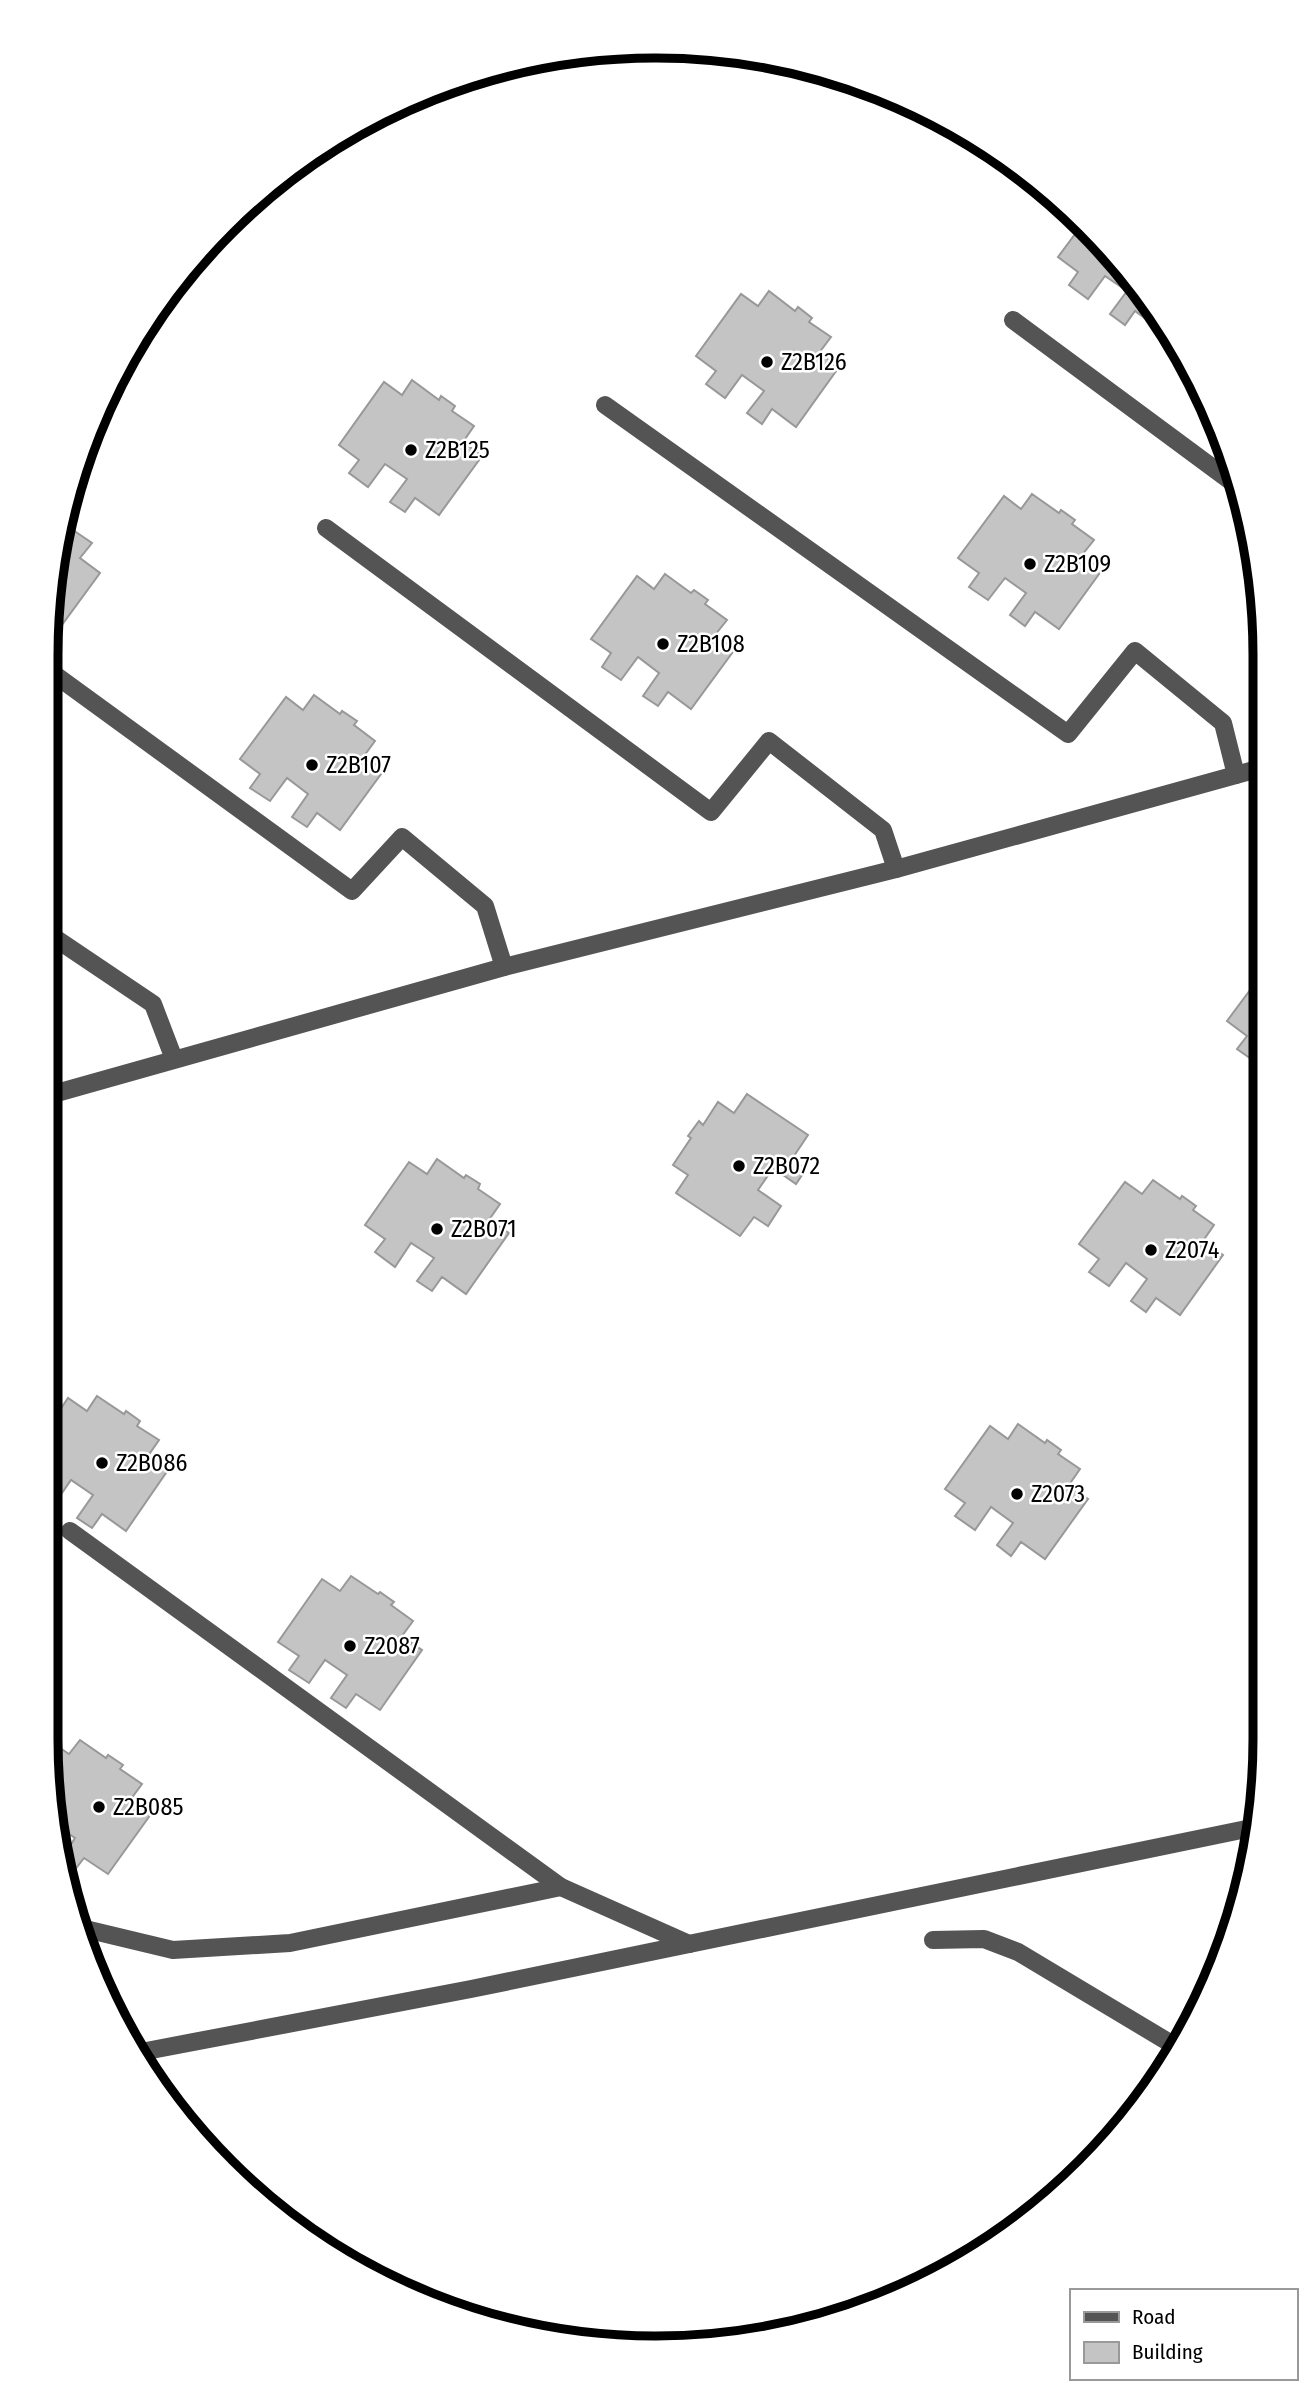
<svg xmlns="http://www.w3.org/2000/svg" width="1311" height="2394" font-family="'Fira Sans Condensed',sans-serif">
  <rect width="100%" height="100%" fill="#fff"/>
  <g fill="#c4c4c4" stroke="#989898" stroke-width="2">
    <path d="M1084,222L1163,317L1164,320L1158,328L1135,311L1125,325L1110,314L1127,291L1105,276L1088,299L1069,285L1078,272L1058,257Z"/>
    <path d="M769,291L795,311L798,307L812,318L809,322L831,337L819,353L839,367L796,427L772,409L762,424L747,413L764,391L742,375L725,398L706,384L716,371L696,356L741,294L758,306Z"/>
    <path d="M412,380L439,400L441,396L455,406L452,411L474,426L463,442L482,456L439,515L415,498L405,512L390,502L407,479L385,464L368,487L349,473L359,460L339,445L384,382L402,395Z"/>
    <path d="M1032,494L1059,513L1061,510L1075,520L1072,524L1094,540L1082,555L1102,570L1059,629L1035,612L1025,626L1010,615L1026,593L1005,578L988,600L969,587L979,573L958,558L1004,496L1021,509Z"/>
    <path d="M63,517L72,524L70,528L92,543L80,558L100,573L56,633L47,626V616Z"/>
    <path d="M665,574L691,593L694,590L708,600L705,604L727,620L715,635L735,649L691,709L668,692L658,706L643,696L659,673L638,657L621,680L602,667L611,653L591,639L637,576L654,589Z"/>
    <path d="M314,695L340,714L342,711L357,721L354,725L375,741L364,756L384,770L340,830L317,813L307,827L292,817L308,794L287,778L270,801L250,788L260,774L240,759L286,697L303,710Z"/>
    <path d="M1262,974V1056L1257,1063L1237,1049L1247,1036L1227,1021Z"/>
    <path d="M747,1094L808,1135L792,1159L806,1169L796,1184L773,1168L758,1190L781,1206L768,1226L754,1217L740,1236L676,1193L688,1175L673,1165L691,1138L688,1136L699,1121L703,1125L718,1102L734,1113Z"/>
    <path d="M437,1159L464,1178L466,1175L480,1184L478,1189L500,1204L489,1220L509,1233L466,1294L442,1277L432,1291L417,1281L434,1258L411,1243L395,1267L375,1252L385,1239L365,1225L409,1162L427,1174Z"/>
    <path d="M1153,1180L1180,1199L1182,1196L1196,1206L1193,1210L1214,1225L1203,1241L1223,1255L1180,1315L1156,1298L1146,1312L1131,1301L1147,1279L1126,1263L1109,1286L1089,1272L1099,1259L1079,1244L1125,1182L1142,1194Z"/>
    <path d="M97,1396L124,1414L126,1411L140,1421L137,1426L159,1440L148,1456L168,1470L126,1531L102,1514L92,1528L77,1518L93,1495L71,1480L55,1503L46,1497V1431L68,1398L87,1411Z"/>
    <path d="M1018,1424L1045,1443L1047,1440L1061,1450L1058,1454L1080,1469L1069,1485L1088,1499L1045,1559L1021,1542L1011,1556L997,1545L1013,1523L991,1507L975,1530L955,1516L965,1503L945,1489L990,1426L1008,1439Z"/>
    <path d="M351,1576L378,1594L380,1592L394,1602L391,1605L413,1621L402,1636L422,1650L380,1710L356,1694L346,1708L331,1698L347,1675L325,1660L309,1683L289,1670L299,1656L278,1642L322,1579L340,1591Z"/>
    <path d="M80,1740L106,1758L108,1755L123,1765L120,1769L142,1784L131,1799L151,1814L108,1874L84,1858L74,1871L67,1866L65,1854L75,1838L60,1828L47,1748L51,1742L69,1754Z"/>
  </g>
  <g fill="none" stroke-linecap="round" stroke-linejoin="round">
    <g stroke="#545454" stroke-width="18">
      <path d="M1013,320L1240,488"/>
      <path d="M605,405L1068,734L1135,651L1223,723L1236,775"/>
      <path d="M326,528L711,812L769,741L883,830L896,869"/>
      <path d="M47,669L352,891L402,837L485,906L504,967"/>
      <path d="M46,932L153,1004L174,1059"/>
      <path d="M46,1096L504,967L896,869L1261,768"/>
      <path d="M70,1531L561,1887L689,1944"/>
      <path d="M77,1927L173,1950L290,1943L561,1887"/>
      <path d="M933,1940L984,1939L1018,1952L1180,2049"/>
      <path d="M141,2052L471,1989L1256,1827"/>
    </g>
  </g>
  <g fill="#000" stroke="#fff" stroke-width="2.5">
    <circle cx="767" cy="362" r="7"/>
    <circle cx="411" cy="450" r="7"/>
    <circle cx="1030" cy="564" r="7"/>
    <circle cx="663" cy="644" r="7"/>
    <circle cx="312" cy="765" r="7"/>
    <circle cx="739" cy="1166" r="7"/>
    <circle cx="437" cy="1229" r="7"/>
    <circle cx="1151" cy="1250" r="7"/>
    <circle cx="102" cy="1463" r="7"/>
    <circle cx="1017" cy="1494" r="7"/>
    <circle cx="350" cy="1646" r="7"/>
    <circle cx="99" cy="1807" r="7"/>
  </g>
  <g text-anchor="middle" stroke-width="5" stroke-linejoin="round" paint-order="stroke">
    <g font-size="24" fill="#000" stroke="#fff" text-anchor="start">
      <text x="781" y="370">Z2B126</text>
      <text x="425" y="458">Z2B125</text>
      <text x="1044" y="572">Z2B109</text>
      <text x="677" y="652">Z2B108</text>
      <text x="326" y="773">Z2B107</text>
      <text x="753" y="1174">Z2B072</text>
      <text x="451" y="1237">Z2B071</text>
      <text x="1165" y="1258">Z2074</text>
      <text x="116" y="1471">Z2B086</text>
      <text x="1031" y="1502">Z2073</text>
      <text x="364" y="1654">Z2087</text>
      <text x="113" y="1815">Z2B085</text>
    </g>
  </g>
  <path d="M0 0H1311V2394H0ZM655 58H656A597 597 0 0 1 1253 655V1739A597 597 0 0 1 656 2336H655A597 597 0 0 1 58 1739V655A597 597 0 0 1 655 58Z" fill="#fff" fill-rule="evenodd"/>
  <path fill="none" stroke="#000" stroke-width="9" d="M655 58H656A597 597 0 0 1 1253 655V1739A597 597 0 0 1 656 2336H655A597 597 0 0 1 58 1739V655A597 597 0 0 1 655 58Z"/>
  <rect x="1070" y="2289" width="228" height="91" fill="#ffffff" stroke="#999999" stroke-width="2"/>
  <rect x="1084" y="2312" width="35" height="10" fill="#545454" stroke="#999999" stroke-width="2"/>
  <text x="1132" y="2324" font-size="21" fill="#000000">Road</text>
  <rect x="1084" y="2342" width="35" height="21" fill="#c4c4c4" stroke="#999999" stroke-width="2"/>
  <text x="1132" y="2359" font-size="21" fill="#000000">Building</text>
</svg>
